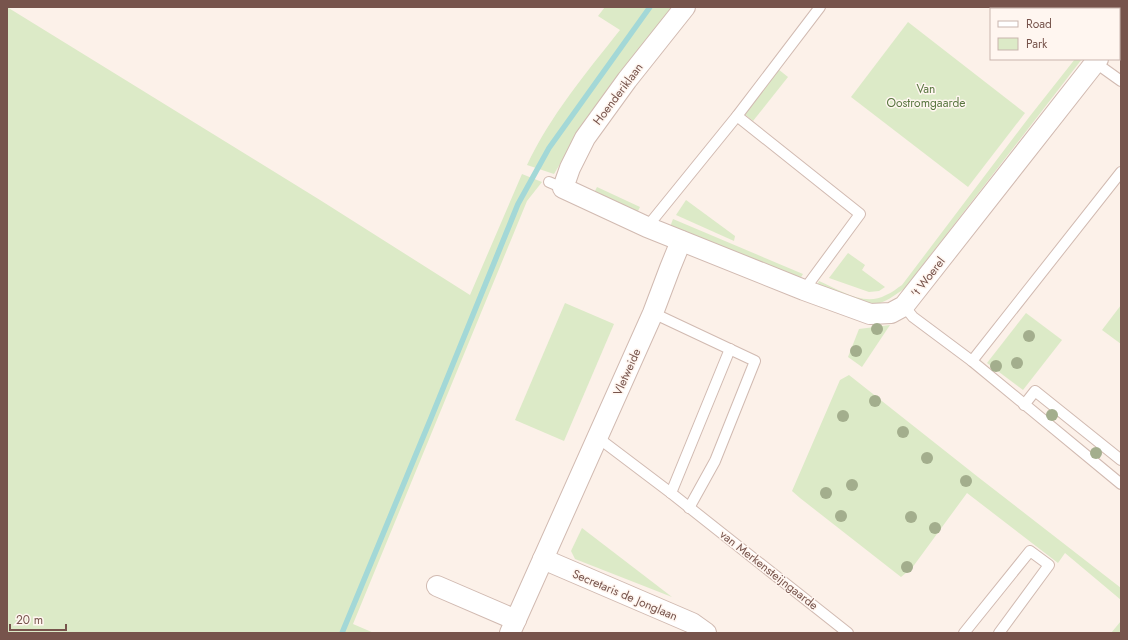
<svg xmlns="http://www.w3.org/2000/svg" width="1128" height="640" font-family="Jost,sans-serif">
  <rect width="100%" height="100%" fill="#fcf1e9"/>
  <g fill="#dceac7">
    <path d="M7,7L320,200L470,295L522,174L542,182L527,201L353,624L374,633H7Z"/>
    <path d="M605,7H677L576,137L554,174L527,165C550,116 586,73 620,30L598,16Z"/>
    <path d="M908,22L1025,113L968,187L851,97Z"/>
    <path d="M1075,59H1082L905,288C894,296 886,302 873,305L816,287L819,281C840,290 864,307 886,295C892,293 897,288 902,285L1030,116Z"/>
    <path d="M778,69L788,77L753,121L743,113Z"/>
    <path d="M597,187L640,207L637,213L594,193Z"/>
    <path d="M686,200L735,236L734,241L676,215Z"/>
    <path d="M673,219L803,274L800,279L670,227Z"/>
    <path d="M848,253L865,265L862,270L885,287L879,291L869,292L829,278Z"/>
    <path d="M565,303L614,324L564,441L515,420Z"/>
    <path d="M1121,305V344L1102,330Z"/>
    <path d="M1026,313L1062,340L1023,390L987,363Z"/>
    <path d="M890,325L862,367L848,357L859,329Z"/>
    <path d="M849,375L978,477L1121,588V600L1065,553L1058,563L967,493L912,568L901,577L800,498L792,491L840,380Z"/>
    <path d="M582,528L672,597L575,559L571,551Z"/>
    <path d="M1121,621V633H1111Z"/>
  </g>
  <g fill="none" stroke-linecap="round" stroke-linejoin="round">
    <path stroke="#a3d8d7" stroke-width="5.5" d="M342,633L431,418L518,204L549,148L650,7"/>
    <g stroke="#d1bab1" stroke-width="12">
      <g id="service">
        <path d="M1024,7L1027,9"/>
        <path d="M1093,61L1121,81"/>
        <path d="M737,116L860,214L804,290"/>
        <path d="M549,182L563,188"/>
        <path d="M647,227L737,116L820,7"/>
        <path d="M904,306L913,317L972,361L1121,484"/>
        <path d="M653,313L755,361L715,461L689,508"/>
        <path d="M972,361L1121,172"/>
        <path d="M1024,405L1035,391L1121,460"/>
        <path d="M597,437L671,493L848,633"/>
        <path d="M671,493L730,349"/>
        <path d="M964,633L1030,551L1049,565L999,633"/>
      </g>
    </g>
    <g stroke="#d1bab1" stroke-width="22">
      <g id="minor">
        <path d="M685,7L627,80L585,138L570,168L563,188L647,227L804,290L870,314L891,313L904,306L1098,59"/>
        <path d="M1119,34L1121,31"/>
        <path d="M543,559L692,623L706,633"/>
        <path d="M437,586L516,620"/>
        <path d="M510,633L653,313L670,268L681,241"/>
      </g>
    </g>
    <use href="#service" stroke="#fff" stroke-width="10"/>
    <use href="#minor" stroke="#fff" stroke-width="20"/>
  </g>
  <g fill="#a3ae8d">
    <circle cx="877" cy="329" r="6"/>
    <circle cx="1029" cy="336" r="6"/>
    <circle cx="856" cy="351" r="6"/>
    <circle cx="1017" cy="363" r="6"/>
    <circle cx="996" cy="366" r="6"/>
    <circle cx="875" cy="401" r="6"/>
    <circle cx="1052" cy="415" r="6"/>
    <circle cx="843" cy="416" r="6"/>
    <circle cx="903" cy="432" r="6"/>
    <circle cx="1096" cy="453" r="6"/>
    <circle cx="927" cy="458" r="6"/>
    <circle cx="966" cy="481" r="6"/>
    <circle cx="852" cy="485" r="6"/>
    <circle cx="826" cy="493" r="6"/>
    <circle cx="841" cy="516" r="6"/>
    <circle cx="911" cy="517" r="6"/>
    <circle cx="935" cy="528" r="6"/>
    <circle cx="907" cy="567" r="6"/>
  </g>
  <g text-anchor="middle" stroke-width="3" stroke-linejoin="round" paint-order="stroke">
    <g font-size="12" fill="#5a7741" stroke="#fff6f0">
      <text x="926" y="93">Van<tspan x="926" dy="14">Oostromgaarde</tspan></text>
    </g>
    <g font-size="12" fill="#77544c" stroke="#fff6f0">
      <text transform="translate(618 94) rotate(-53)" y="4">Hoenderiklaan</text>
      <text transform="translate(928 277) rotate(-52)" y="4">'t Woerel</text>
      <text transform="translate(627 372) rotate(-66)" y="4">Vletweide</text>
      <text transform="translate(769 570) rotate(38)" y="4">van Merkensteijngaarde</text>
      <text transform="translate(625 595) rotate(23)" y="4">Secretaris de Jonglaan</text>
    </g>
  </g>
  <rect width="1128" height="640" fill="none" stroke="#77544c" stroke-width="16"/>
  <rect x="990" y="8" width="130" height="52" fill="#fff6f0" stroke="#c9b5ae"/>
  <rect x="998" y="21" width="20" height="6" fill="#ffffff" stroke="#c9b5ae"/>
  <text x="1026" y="28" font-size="12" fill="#77544c">Road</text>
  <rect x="998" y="38" width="20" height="12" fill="#dceac7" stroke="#c9b5ae"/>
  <text x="1026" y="48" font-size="12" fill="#77544c">Park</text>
  <path d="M10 624v6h56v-6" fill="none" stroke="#77544c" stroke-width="2"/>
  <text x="16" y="624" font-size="12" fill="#77544c" stroke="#fff6f0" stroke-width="3" paint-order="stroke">20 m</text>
</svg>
